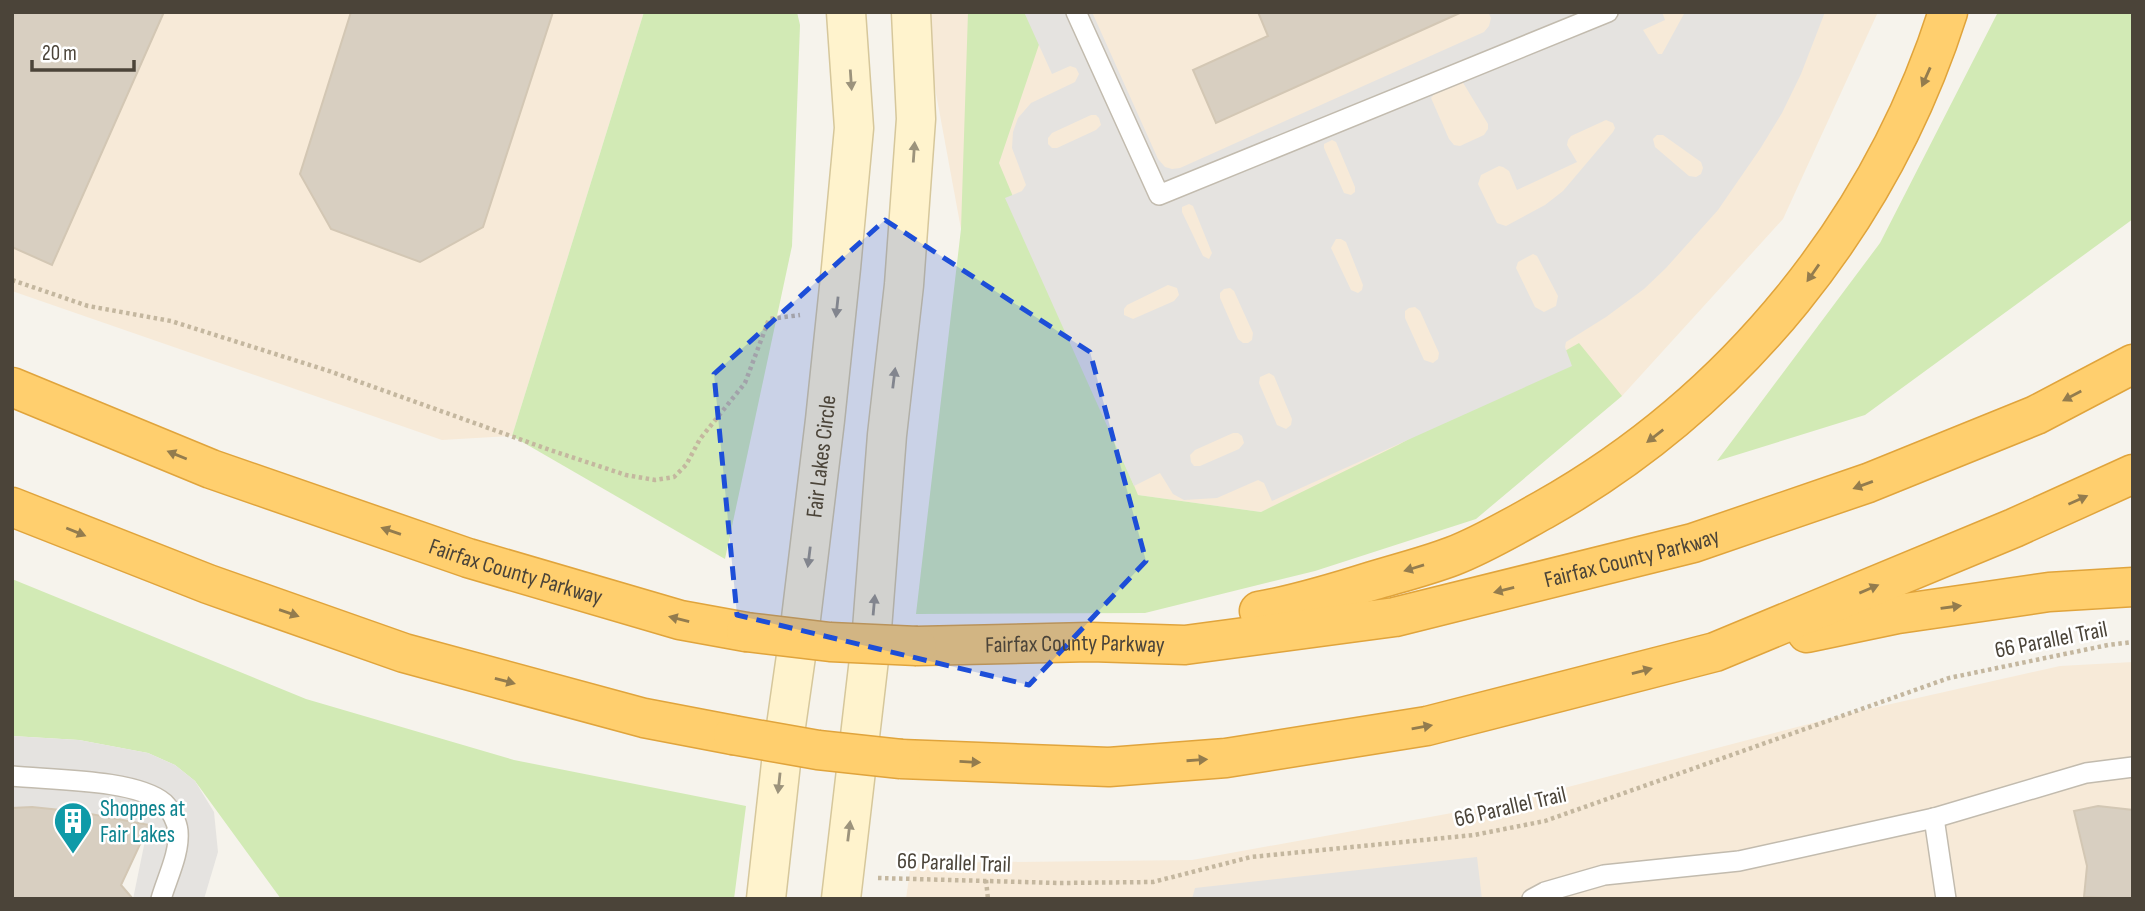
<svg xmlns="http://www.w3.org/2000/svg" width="2145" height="911" font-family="'Sofia Sans Condensed',sans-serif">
  <rect width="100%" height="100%" fill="#f6f3ec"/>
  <g fill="#f7ead8">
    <path d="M12,12H644L512,436L442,440L12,291Z"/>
    <path d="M921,12H1878L1783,219L1622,396L1261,512L1138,495L961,229Z"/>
    <path d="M2133,662V899H906L911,863L1192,860L1507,803L1851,713L2060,666Z"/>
  </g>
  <g fill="#d2eab5">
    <path d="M644,12H797L800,25L792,246L725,559L512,436Z"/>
    <path d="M968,12H1050L999,163L1138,495L1261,512L1398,445L1579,343L1622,396L1476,519L1315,571L1145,613L916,614L961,229Z"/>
    <path d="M1998,12H2133V219L1865,415L1717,461L1880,243Z"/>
    <path d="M12,579L306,699L514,760L746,806L734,899H281L195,781L175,765L148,753L79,740L12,736Z"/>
  </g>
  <g fill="#e5e3e0" fill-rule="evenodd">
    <path d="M1024,12H1092L1158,159L1165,167L1172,169L1180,168L1484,32L1489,26L1491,18L1488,12H1662L1665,20L1643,30L1658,54H1662L1685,12H1825L1801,74L1782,113L1760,149L1718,210L1666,268L1644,289L1606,317L1566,342L1565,347L1572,366L1272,501L1264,483L1258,480L1217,498L1184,500L1173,494L1160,473L1134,486L1005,198L1022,191L1026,185L1012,148L1013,132L1018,118L1031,103L1075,82L1079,74L1076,68L1070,66L1052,74ZM1462,81L1488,124V129L1484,135L1460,146L1454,145L1449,139L1431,98L1435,93ZM1091,115H1096L1099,118L1101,125L1096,130L1057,148H1052L1048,144V138L1052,133ZM1606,120L1613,123L1615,128L1613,132L1563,191L1545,205L1506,226L1497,223L1478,184L1481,175L1499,166L1503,167L1509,171L1517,190L1577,162L1567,145L1568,140L1571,136ZM1657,135H1663L1701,162L1703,168L1701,174L1696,177L1689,176L1655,147L1653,139ZM1332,140L1336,142L1355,187V192L1351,195L1344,193L1324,148V144ZM1189,204L1193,206L1212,253L1209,259L1203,256L1182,212V207ZM1336,239H1341L1346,242L1363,285L1362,290L1358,293L1351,290L1331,248ZM1533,254L1537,256L1558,296L1556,306L1544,312L1535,307L1516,268L1518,262ZM1168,285L1177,288L1179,295L1174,301L1133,319L1124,315V309L1127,305ZM1230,288L1234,291L1253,333L1252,340L1248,343H1243L1238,339L1220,298V293L1224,289ZM1415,307L1420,311L1439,353L1438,359L1433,363L1424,360L1405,318V311L1409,308ZM1269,373L1274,376L1292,419L1291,425L1286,429L1277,425L1259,383L1260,377ZM1233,433H1238L1242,436L1244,443L1239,449L1200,466H1194L1191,462L1190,455L1195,450Z"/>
    <path d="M12,736L79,740L148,753L175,765L195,781L214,812L218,852L204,899H133L148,826L12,808Z"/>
    <path d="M1477,857L1482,899H1192L1195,888Z"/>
  </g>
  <g fill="#d8cfc1" stroke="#d3c7b4" stroke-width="2">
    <path d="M12,12H164L52,265L12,247Z"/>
    <path d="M351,12H553L483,227L420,262L331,229L300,174Z"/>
    <path d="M1258,12H1462L1216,123L1193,70L1268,36Z"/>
    <path d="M2098,806L2133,810V899L2084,897L2087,866L2074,811Z"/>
    <path d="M32,807L80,812L149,825L121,885L133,899H12V808Z"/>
  </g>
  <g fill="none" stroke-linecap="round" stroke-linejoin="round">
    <g stroke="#c2bbae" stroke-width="22">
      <g id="lane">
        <path d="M1076,12L1159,195L1608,12"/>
        <path d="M12,776C50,780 136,779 164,803C171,810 177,822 178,831C180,853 167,878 161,899"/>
        <path d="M1934,818L1946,899"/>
        <path d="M1532,899L1545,892L1604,875L1739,861L1934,818L2086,773L2133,767"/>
      </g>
    </g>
    <g stroke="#d6c79b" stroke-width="41">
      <g id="secondary">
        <path id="s1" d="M766,899L782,754L799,635L825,420L841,268L854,128L846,12"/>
        <path d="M841,899L871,642L887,435L904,285L916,119L911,12"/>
      </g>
    </g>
    <g stroke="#e0a43c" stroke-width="41">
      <g id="highway">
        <path id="s2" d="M12,387L211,469L468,558L680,620L746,632"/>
        <path d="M12,507L208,584L404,653L644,718L733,735"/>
        <path d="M1259,611C1298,604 1334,593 1372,581C1399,573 1427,566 1453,556C1484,544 1514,526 1543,510C1735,402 1881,222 1948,12"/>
        <path d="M1807,633L1898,614L2049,592L2133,587"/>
        <path id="s3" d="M917,646L1091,642L1185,645L1395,617L1693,543L1868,483L2036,415L2133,364"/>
        <path d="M901,759L1109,767L1226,758L1427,726L1715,652L2014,528L2133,474"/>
      </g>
    </g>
    <g stroke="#c4b79f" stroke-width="4.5" stroke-dasharray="3.5 3.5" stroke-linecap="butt">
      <path d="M12,280L88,306L171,321L329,371L550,450L626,475L655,480L674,477L686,465L700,439L745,383L769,319L800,315"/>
      <path d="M878,878L1059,883L1153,882L1251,857L1474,835L1545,821L1949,678L2108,645L2133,642"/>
      <path d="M986,880L988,899"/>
    </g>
    <use href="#lane" stroke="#fff" stroke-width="19"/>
    <use href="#secondary" stroke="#fff3cd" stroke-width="38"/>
    <use href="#highway" stroke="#ffcf6e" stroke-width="38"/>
    <g stroke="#e0a43c" stroke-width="41" stroke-linecap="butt">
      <g id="highway-bridge">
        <path d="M746,632L830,642L917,646"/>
        <path d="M733,735L818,750L901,759"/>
      </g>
    </g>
    <use href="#highway-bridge" stroke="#ffcf6e" stroke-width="38"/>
  </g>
  <defs><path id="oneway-solid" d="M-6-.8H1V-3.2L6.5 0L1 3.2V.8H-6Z" transform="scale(1.75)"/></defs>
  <g fill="#937c4e">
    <use href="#oneway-solid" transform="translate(1926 77) rotate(114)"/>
    <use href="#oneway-solid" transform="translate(1813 273) rotate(125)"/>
    <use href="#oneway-solid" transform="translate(2072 396) rotate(152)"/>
    <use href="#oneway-solid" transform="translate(1655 436) rotate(142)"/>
    <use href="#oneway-solid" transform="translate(177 455) rotate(-158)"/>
    <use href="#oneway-solid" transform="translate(1863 485) rotate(160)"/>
    <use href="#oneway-solid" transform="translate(2078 500) rotate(-24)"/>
    <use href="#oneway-solid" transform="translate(391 531) rotate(-161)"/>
    <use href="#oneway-solid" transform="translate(76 532) rotate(22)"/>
    <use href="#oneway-solid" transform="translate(1414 568) rotate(163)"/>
    <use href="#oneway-solid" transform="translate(1869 589) rotate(-23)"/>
    <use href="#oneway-solid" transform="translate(1504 590) rotate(166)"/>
    <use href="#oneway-solid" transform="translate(1951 607) rotate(-8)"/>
    <use href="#oneway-solid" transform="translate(289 613) rotate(19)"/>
    <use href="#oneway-solid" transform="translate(679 619) rotate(-166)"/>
    <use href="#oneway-solid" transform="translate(1642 671) rotate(-15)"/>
    <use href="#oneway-solid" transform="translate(505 681) rotate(15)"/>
    <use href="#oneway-solid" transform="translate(1422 727) rotate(-10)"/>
    <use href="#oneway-solid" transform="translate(1197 760) rotate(-4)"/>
    <use href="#oneway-solid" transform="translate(970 762) rotate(3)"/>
  </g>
  <g fill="#9c937c">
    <use href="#oneway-solid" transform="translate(851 80) rotate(86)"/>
    <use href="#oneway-solid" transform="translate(914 152) rotate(-86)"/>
    <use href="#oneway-solid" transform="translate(837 307) rotate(96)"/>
    <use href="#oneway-solid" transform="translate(894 378) rotate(-83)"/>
    <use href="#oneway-solid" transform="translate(809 557) rotate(97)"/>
    <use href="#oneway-solid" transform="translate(874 605) rotate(-85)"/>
    <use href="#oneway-solid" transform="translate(779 783) rotate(96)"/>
    <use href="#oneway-solid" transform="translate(849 831) rotate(-83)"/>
  </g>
  <path fill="#1d4ed8" fill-opacity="0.2" stroke="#1d4ed8" stroke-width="5" stroke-dasharray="14 9" stroke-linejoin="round" d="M885,220L1090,352L1146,561L1029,685L737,615L714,374Z"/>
  <defs>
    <g id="building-pin" transform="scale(2.0125)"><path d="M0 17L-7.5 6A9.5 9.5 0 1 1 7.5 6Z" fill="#0f9aa8" stroke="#fff"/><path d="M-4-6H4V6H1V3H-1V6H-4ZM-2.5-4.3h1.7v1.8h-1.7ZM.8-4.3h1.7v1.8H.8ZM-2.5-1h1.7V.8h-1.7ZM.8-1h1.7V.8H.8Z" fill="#fff"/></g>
  </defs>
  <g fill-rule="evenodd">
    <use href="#building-pin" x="73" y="821"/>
  </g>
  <g text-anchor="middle" stroke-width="5" stroke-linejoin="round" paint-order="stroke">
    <g font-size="23" fill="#4b4439" stroke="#fff">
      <text dy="8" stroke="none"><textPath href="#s1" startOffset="446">Fair Lakes Circle</textPath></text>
      <text dy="8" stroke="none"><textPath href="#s3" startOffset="724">Fairfax County Parkway</textPath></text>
      <text dy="8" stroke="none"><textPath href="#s2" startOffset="537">Fairfax County Parkway</textPath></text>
      <text transform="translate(2051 639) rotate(-11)" y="8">66 Parallel Trail</text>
      <text dy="8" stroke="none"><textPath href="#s3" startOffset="158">Fairfax County Parkway</textPath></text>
      <text transform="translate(1510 806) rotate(-13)" y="8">66 Parallel Trail</text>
      <text transform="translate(954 862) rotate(2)" y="8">66 Parallel Trail</text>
    </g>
    <g font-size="23" fill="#0d838f" stroke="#fff" text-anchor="start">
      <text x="100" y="816">Shoppes at<tspan x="100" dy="26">Fair Lakes</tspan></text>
    </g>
  </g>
  <rect width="2145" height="911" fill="none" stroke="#4b4439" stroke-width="28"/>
  <path d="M32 60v10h102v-10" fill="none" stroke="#4b4439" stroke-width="3.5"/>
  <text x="42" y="60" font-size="21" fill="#4b4439" stroke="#ffffff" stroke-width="5" paint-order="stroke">20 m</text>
</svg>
